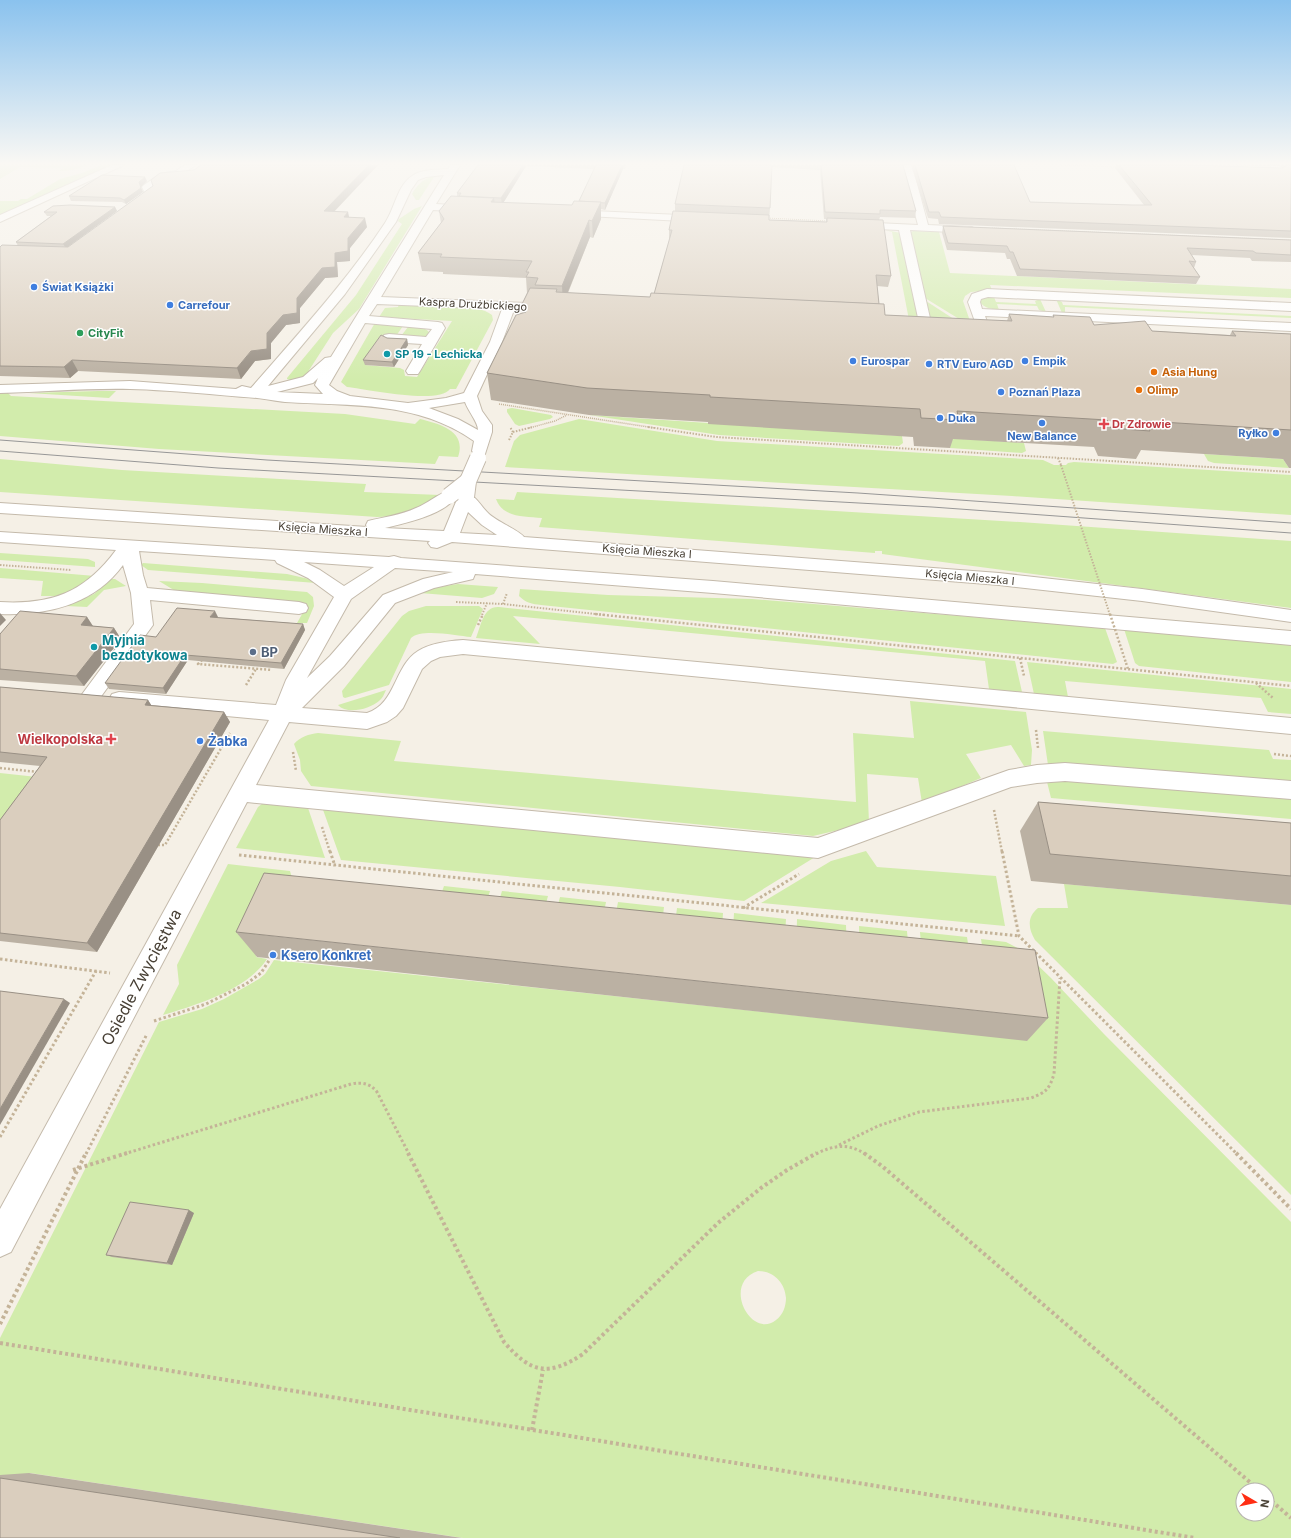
<svg xmlns="http://www.w3.org/2000/svg" width="1291" height="1538" font-family="Inter,sans-serif">
  <rect width="100%" height="100%" fill="#f5f0e6"/>
  <g fill="#d2ecac" fill-rule="evenodd">
    <path d="M0,165H88C78,169 69,171 59,171L63,168L20,167L0,179Z"/>
    <path d="M101,165H112L0,215V201H18L21,199H27L60,179L82,173Z"/>
    <path d="M431,176L434,177L419,200H416L412,194C416,186 423,180 431,176Z"/>
    <path d="M422,206L359,309L333,333L304,378L293,381L287,379V378L356,295L402,224L398,221L399,219L414,209Z"/>
    <path d="M885,230L901,233L919,318L909,320L892,232Z"/>
    <path d="M913,231L939,232L950,273L1291,289V298L990,285L992,290L971,292L965,296L963,301L970,321L964,322L925,298L910,233Z"/>
    <path d="M988,297H994L996,302L1036,304L1035,301L1040,299L1046,312L1039,310L1037,306L997,304L999,310C992,309 984,308 980,302V300Z"/>
    <path d="M1056,299L1062,302L1063,305L1291,316V318L1065,307V312L1062,313Z"/>
    <path d="M926,301L960,323L929,318Z"/>
    <path d="M399,304C419,305 479,303 492,315L493,320L456,389H450C439,405 366,389 347,387L341,382L376,321L403,326L396,336L365,365L400,368L404,370L405,376L417,377L452,321L379,317L385,308L398,307Z"/>
    <path d="M408,327C415,328 427,326 430,334L426,337L401,336Z"/>
    <path d="M98,391H116L109,398L29,393Z"/>
    <path d="M0,393H8L11,396L345,414L415,424L420,419C440,424 467,431 458,457L439,456L435,464L159,449L0,436Z"/>
    <path d="M512,408L551,415L553,417L550,419L519,426L515,424L507,412V409Z"/>
    <path d="M589,415L902,436L903,443L899,446L719,435Z"/>
    <path d="M579,419L717,441L1043,460L1054,465H1066L1068,463L1074,462L1291,475V515L1012,496L505,467L514,441L520,435Z"/>
    <path d="M948,438L1024,443L1026,451L1022,453L950,448Z"/>
    <path d="M1204,454L1283,459L1289,468L1214,463L1208,461Z"/>
    <path d="M0,459L122,470L366,484L364,492L440,495C424,511 399,516 377,517L0,492Z"/>
    <path d="M517,492L1020,522L1291,541V608L882,554V551H875V553L539,527L542,518C524,516 503,518 496,499L514,500Z"/>
    <path d="M0,553L88,559L95,562V567L0,560Z"/>
    <path d="M143,563L287,574L309,579L316,583L148,570L141,565Z"/>
    <path d="M0,568L95,576L80,589L57,596H41L43,581L0,578Z"/>
    <path d="M111,579H115L126,586L104,590L87,607L66,606L94,594Z"/>
    <path d="M159,581L202,583L307,592L313,597L314,606L307,623H297L305,609L303,603L177,592Z"/>
    <path d="M458,584L498,587L494,594L482,598L420,593L439,587Z"/>
    <path d="M520,589L608,595L752,599L1105,628L1117,662L1113,664L541,605C532,604 526,603 519,596Z"/>
    <path d="M426,606H479L483,609L471,637C457,636 422,628 411,638L389,685L345,698L343,697L342,691L402,616L409,611Z"/>
    <path d="M499,607L1015,661L1022,692L989,689L985,661L513,616L540,644L476,638C481,626 483,606 499,607Z"/>
    <path d="M1124,629L1291,643V682L1139,666L1135,663Z"/>
    <path d="M1027,662L1291,689V714L1268,712L1261,698L1065,681L1068,697L1034,694Z"/>
    <path d="M386,690C384,694 383,698 379,701C370,709 347,715 338,705Z"/>
    <path d="M910,701L1026,712L1032,750L1031,765L1024,766L1011,745L966,754L981,778L922,803L918,778L867,774L869,823L813,836L311,786L301,771L300,760L294,744C300,737 309,734 318,733L401,741L394,761L856,802L853,733L914,738Z"/>
    <path d="M1043,731L1269,750L1273,759L1291,760V783L1048,765Z"/>
    <path d="M0,773L37,777L0,826Z"/>
    <path d="M1061,780L1291,797V819L1051,798L1047,782Z"/>
    <path d="M263,803L307,805L325,858L236,848L258,807Z"/>
    <path d="M322,807L820,854L744,901L620,887L341,860Z"/>
    <path d="M866,851L877,867L996,876L1005,926L761,903L831,861Z"/>
    <path d="M228,864L290,871L292,878L256,957L267,959C247,990 196,1005 163,1015L179,984L177,965Z"/>
    <path d="M1064,884L1291,905V1195L1035,940C1028,928 1027,917 1038,908H1068Z"/>
    <path d="M444,886L490,891L481,920L434,915Z"/>
    <path d="M502,891L548,896L540,926L493,921Z"/>
    <path d="M560,897L606,902L600,932L552,927Z"/>
    <path d="M618,902L664,907L660,938L612,933Z"/>
    <path d="M677,908L723,913L721,944L673,940Z"/>
    <path d="M734,913L786,919L784,951L732,946Z"/>
    <path d="M797,919L846,925L847,957L796,952Z"/>
    <path d="M859,926L907,931L910,964L860,959Z"/>
    <path d="M920,932L967,937L972,970L923,965Z"/>
    <path d="M981,939L1006,942L1023,951L1051,978L1104,1034L1291,1222V1538H463L30,1473L0,1538V1338L159,1022L202,1009L224,999L259,979L265,974L274,960L1027,1040L986,971ZM758,1271C774,1271 785,1283 786,1298C786,1306 783,1315 776,1320C751,1340 721,1283 758,1271ZM1243,1490H1267V1514H1243Z"/>
  </g>
  <g fill="none" stroke-linecap="round" stroke-linejoin="round">
    <g stroke="#c4baab" stroke-width="2">
      <g id="minor">
        <path d="M112,165H124L0,222V215Z"/>
        <path d="M185,165H195L182,175L166,178L152,188L155,194L153,196L133,211H125L124,209L125,207L145,193L142,187L144,185L160,174L176,171Z"/>
        <path d="M451,165H460L436,204L470,206L475,209L470,212L433,210L381,297L553,304L557,305L559,308L557,311L553,312L514,310L502,342L477,396L482,411L492,425V432L485,454L480,456L475,454L472,451L474,441C418,401 351,406 285,402C275,401 267,399 257,398C216,395 173,390 130,389C87,388 43,392 0,393V385L130,381L236,389L242,386L251,388C297,335 346,282 385,223C395,208 397,186 412,176C422,169 436,170 448,169ZM444,175L331,357L325,358L303,377L268,386L345,294L396,222L411,190L418,180L426,177ZM377,304L502,309L490,342L464,393L446,398L408,403L350,396L337,391L329,385L365,323L432,329L426,337L389,334L384,335L383,338L384,341L389,342L422,344L406,371L408,374H418L420,371L445,328L442,323L438,322L369,316ZM318,378L315,385L323,394L277,392L313,383ZM465,402C468,411 478,422 478,430L458,419L429,408Z"/>
        <path d="M902,165H912L928,225L972,227L977,230L972,233L910,230L932,327L930,330H922L920,327L899,230L855,228L850,225L855,222L918,225Z"/>
        <path d="M1269,165H1279L1291,176V184L1288,183Z"/>
        <path d="M571,210L702,216L707,219L702,222L567,215L566,213L567,211Z"/>
        <path d="M987,289L1291,303V311L988,297L981,299L980,302L982,309L1291,323V331L985,316L990,330L988,333H980L978,330L968,302L972,294Z"/>
        <path d="M449,491L455,493L457,496C444,515 406,523 385,528L444,531L458,497L460,494C474,490 479,505 489,514C498,522 518,530 524,537L999,573L1142,589L1291,610V622L1142,601L999,585L452,542L437,548L431,547L428,543L430,541L0,513V503L367,527L366,525L368,521C384,517 401,515 416,508C427,504 437,494 449,491ZM468,512L482,525L497,535L460,533Z"/>
        <path d="M0,532L389,557L394,556L401,558L713,581L1291,631V645L713,593L475,574L473,579L434,588L395,603L344,666L302,708L367,713C396,704 394,666 418,651C431,643 448,641 463,640L1291,718V734L463,654L440,657L431,661L422,669L403,708L396,716L387,722L367,729L289,722L256,785L818,838L1009,770L1037,765L1065,763L1291,781V799L1065,781L1037,783L1011,787L818,858L247,802L11,1252L0,1257V1209L269,720L119,706L112,704L109,699L112,694L119,692L276,705L286,680L334,597L308,578L277,563L275,560L139,551L143,575L147,588L299,602L306,604L308,608L306,612L299,614L150,600L153,625L97,702L90,704L83,702L80,697L134,624L131,593L123,565C95,604 47,616 0,614V602C52,605 85,592 116,550L0,542ZM304,562L374,567L344,586L320,570ZM395,568L453,572L423,579L383,595L330,656L307,678L351,599Z"/>
      </g>
    </g>
    <g stroke="#c4b398" stroke-width="1" stroke-dasharray="1 1" stroke-linecap="butt">
      <path d="M1061,165L1118,167"/>
      <path d="M766,218L829,221"/>
      <path d="M992,228L1291,240"/>
    </g>
    <g stroke="#c4b398" stroke-width="1.5" stroke-dasharray="1 1" stroke-linecap="butt">
      <path d="M499,404L655,428"/>
      <path d="M529,428L555,421L567,415"/>
    </g>
    <g stroke="#c4b398" stroke-width="2" stroke-dasharray="1.5 1.5" stroke-linecap="butt">
      <path d="M648,427L716,437L1291,472"/>
      <path d="M513,432L533,427"/>
      <path d="M509,440L513,432L510,427"/>
      <path d="M1058,458L1061,465"/>
      <path d="M0,565L71,570"/>
      <path d="M456,602L503,604L605,615"/>
      <path d="M503,604L507,593"/>
      <path d="M482,615L487,603"/>
    </g>
    <g stroke="#c4b398" stroke-width="2.5" stroke-dasharray="2 2" stroke-linecap="butt">
      <path d="M595,614L1291,686"/>
      <path d="M478,625L483,614"/>
      <path d="M1020,658L1024,676"/>
      <path d="M202,660L198,664L272,670"/>
      <path d="M1126,663L1128,669"/>
      <path d="M1256,683L1273,698"/>
      <path d="M246,685L256,669"/>
      <path d="M1036,730L1038,748"/>
      <path d="M293,752L296,771"/>
      <path d="M1274,754L1291,756"/>
      <path d="M0,768L38,772"/>
      <path d="M994,810L1002,852"/>
      <path d="M322,827L330,852"/>
      <path d="M158,845H165L230,733"/>
    </g>
    <g stroke="#c4b398" stroke-width="3" stroke-dasharray="2.5 2.5" stroke-linecap="butt">
      <path d="M330,851L335,866"/>
      <path d="M1002,851L1019,936L1237,1154"/>
      <path d="M239,855L1019,936"/>
      <path d="M743,908L799,874"/>
      <path d="M0,959L110,973"/>
      <path d="M154,1021L206,1004L246,984L261,973L270,959"/>
      <path d="M0,1137L96,971"/>
      <path d="M839,1145L878,1126L919,1112L1031,1098C1046,1092 1049,1090 1054,1074L1060,978"/>
      <path d="M86,1154L147,1034"/>
      <path d="M124,1154L351,1084C362,1082 370,1083 377,1092L409,1154"/>
      <path d="M816,1154C833,1145 849,1143 865,1154"/>
    </g>
    <g stroke="#c4b398" stroke-width="4" stroke-dasharray="3 3" stroke-linecap="butt">
      <path d="M408,1153L504,1342C531,1373 548,1377 583,1354L718,1223L761,1188L787,1170L817,1153"/>
      <path d="M864,1153L882,1166L1259,1490"/>
      <path d="M1236,1153L1291,1209"/>
      <path d="M73,1170L127,1153"/>
      <path d="M0,1324L86,1153"/>
      <path d="M0,1343L1195,1538"/>
      <path d="M532,1430L543,1370"/>
      <path d="M1267,1497L1291,1518"/>
    </g>
    <use href="#minor" fill="#fff" fill-rule="evenodd"/>
    <g stroke="#979797" stroke-width="1">
      <path d="M0,440L267,460L858,493L1291,523"/>
      <path d="M0,451L218,468L932,507L1291,533"/>
    </g>
    <g stroke="#c4baab" stroke-width="18" stroke-linecap="butt">
      <g id="minor-bridge">
        <path d="M449,496L468,481"/>
        <path d="M466,497L468,481L478,458"/>
      </g>
    </g>
    <path stroke="#c4b398" stroke-width="2" stroke-dasharray="1.5 1.5" stroke-linecap="butt" d="M1061,465L1110,615"/>
    <path stroke="#c4b398" stroke-width="2.5" stroke-dasharray="2 2" stroke-linecap="butt" d="M1110,614L1126,663"/>
    <use href="#minor-bridge" stroke="#fff" stroke-width="16"/>
  </g>
  <g fill="#bbb1a3" fill-rule="evenodd">
    <path d="M201,165H378L334,212L349,217L367,227L350,248V261L337,262L338,277L325,278L300,308V323L286,325L271,343V359L255,361L241,379L78,371L70,378L0,376V247L18,246L16,242L51,216H47L44,212L115,207L117,211L68,247L194,170Z"/>
    <path d="M478,165H626L625,169H623L605,210L601,209V219L593,238L590,237L568,293L650,297L654,294L669,241V230L675,211V204L770,208L769,220L826,222V219H824L820,170L772,167V165H903L916,211L915,218L880,217L879,220L891,276L888,287L877,286L879,304L885,315L1007,321L1009,314L1053,317V315L1094,325L1152,331L1230,335L1232,331L1291,334V468H1289L1283,459L1141,450L1136,459L1098,456L1094,447L953,439L950,448L914,446L913,437L708,424V422L589,415L491,400L487,373L523,313L522,304L527,293L526,278L443,274V272L422,271L418,253L441,223L439,211L457,196V193ZM526,166L594,169L579,201L572,205L503,203Z"/>
    <path d="M911,165H1014L1030,202L1132,205H1144L1115,168L1116,165H1291V238L939,224L938,219L928,218ZM1189,165L1279,166L1283,168H1282Z"/>
    <path d="M147,181L141,187L143,192L126,204L122,202L71,201L69,196Z"/>
    <path d="M943,226L1291,240V262L1252,261L1250,258L1192,255L1196,262L1194,268L1200,277L1196,284L1017,276L1010,259H1007L1005,253L947,250L942,233Z"/>
    <path d="M387,338L407,339L408,345L394,367L365,365L363,360Z"/>
    <path d="M87,617L93,626L114,628L121,639L84,686L0,680V634Z"/>
    <path d="M217,617L303,624L305,630L284,669L188,660L166,694L109,689L105,683L156,637L218,617Z"/>
    <path d="M0,687L148,700L151,705L224,712L230,722L97,952L0,941V820L40,766L0,762Z"/>
    <path d="M1038,802L1291,823V905L1031,881L1020,831Z"/>
    <path d="M236,932L1048,1018L1027,1041L257,957Z"/>
    <path d="M194,1213L172,1265L112,1257L106,1255Z"/>
    <path d="M29,1473L462,1538H0V1475Z"/>
  </g>
  <g fill="#999085">
    <path d="M369,165H378L326,220L324,211Z"/>
    <path d="M523,165H526V166L502,205L501,198Z"/>
    <path d="M622,165H623V169L605,210V203Z"/>
    <path d="M145,177L147,181L141,187L139,182Z"/>
    <path d="M141,188L143,192L126,204L124,200Z"/>
    <path d="M494,198L496,214L491,202Z"/>
    <path d="M601,202V219L593,238L592,221Z"/>
    <path d="M115,207L117,211L66,248L63,244Z"/>
    <path d="M348,212L350,221L344,217Z"/>
    <path d="M365,218L367,227L350,248V261L337,262L338,277L325,278L300,308V323L286,325L271,343V359L255,361L241,379L237,368L335,253Z"/>
    <path d="M589,220L590,237L563,304L562,286Z"/>
    <path d="M407,339L408,345L394,367L392,362Z"/>
    <path d="M72,360L78,371L70,378L64,367Z"/>
    <path d="M215,611L218,617L213,623L210,617Z"/>
    <path d="M0,613L6,620L0,626Z"/>
    <path d="M87,617L94,628L81,625Z"/>
    <path d="M303,624L305,630L284,669L281,663Z"/>
    <path d="M114,628L121,639L84,686L76,676Z"/>
    <path d="M185,655L188,660L166,694L163,688Z"/>
    <path d="M148,700L155,711L145,705Z"/>
    <path d="M224,712L230,722L97,952L87,943Z"/>
    <path d="M64,999L70,1003L0,1125V1109Z"/>
    <path d="M189,1210L194,1213L172,1265L167,1263Z"/>
  </g>
  <g fill="#dacebe" stroke="#999085">
    <path d="M201,165H369L324,211L348,212L344,217L365,218L348,238V251L335,253V267L322,268L297,298V313L283,315L267,333V349L251,351L237,368L72,360L64,367L0,366V247L2,245L68,247L150,188L153,186L151,180L160,173L194,170Z"/>
    <path d="M478,165H523L501,198L459,196L461,193H457Z"/>
    <path d="M596,165H622L605,203L579,201Z"/>
    <path d="M684,165H772L770,208L675,204Z"/>
    <path d="M821,165H903L916,211L880,210V214L825,212Z"/>
    <path d="M915,165H1014L1030,202L1132,205H1152L1119,165H1187L1282,168L1287,165H1291V231L941,217L939,212H929Z"/>
    <path d="M102,175L145,177L139,182L141,188L124,200L120,198L69,196Z"/>
    <path d="M451,196L494,198L491,202L572,205L574,201L601,202L592,221L589,220L562,286L535,285L538,278L526,277L529,272H526L532,261L440,257L442,254L418,253L444,219L439,211Z"/>
    <path d="M70,205L115,207L63,244L16,242L57,212H44L53,206Z"/>
    <path d="M673,211L769,215V220L827,222V218L883,220L891,276L876,275L879,304L654,294L672,230H669Z"/>
    <path d="M943,226L1291,240V255L1256,253L1253,251L1187,248L1196,262L1189,261L1200,277L1020,269L1013,252H1010L1007,246L948,243Z"/>
    <path d="M530,288L557,289L556,292L650,297L651,293L884,304L885,315L1012,321L1009,314L1054,317L1053,315L1090,317L1094,325L1145,321L1152,331L1236,336L1232,331L1291,334V430L1145,421L1150,431L1111,428L1107,420L957,411L959,420L921,418L920,409L710,397V395L587,388L487,373L516,315L526,312V306L522,304Z"/>
    <path d="M381,335L387,338L407,339L392,362L363,360Z"/>
    <path d="M177,608L215,611L210,617L303,624L281,663L185,655L163,688L105,683L140,635L156,637Z"/>
    <path d="M20,611L87,617L81,625L114,628L76,676L0,669V634Z"/>
    <path d="M0,687L148,700L145,705L224,712L87,943L0,933V820L47,757L0,752Z"/>
    <path d="M1038,802L1291,823V876L1050,854Z"/>
    <path d="M264,873L1035,950L1048,1018L236,932Z"/>
    <path d="M0,991L64,999L0,1109Z"/>
    <path d="M130,1202L189,1210L167,1263L106,1255Z"/>
    <path d="M0,1478L400,1538H0Z"/>
  </g>
  <linearGradient id="sky" x2="0" y2="1"><stop stop-color="#8ac2ee"/><stop offset="0.43" stop-color="#faf8f4"/><stop offset="1" stop-color="#faf8f4" stop-opacity="0"/></linearGradient>
  <rect width="1291" height="380" fill="url(#sky)"/>
  <g fill="#3f7fe0" stroke="#fff" stroke-width="1.5">
    <circle cx="34" cy="287" r="4"/>
    <circle cx="170" cy="305" r="4"/>
    <circle cx="853" cy="361" r="4"/>
    <circle cx="1025" cy="361" r="4"/>
    <circle cx="929" cy="364" r="4"/>
    <circle cx="1001" cy="392" r="4"/>
    <circle cx="940" cy="418" r="4"/>
    <circle cx="1042" cy="423" r="4"/>
    <circle cx="1276" cy="433" r="4"/>
    <circle cx="200" cy="741" r="4"/>
    <circle cx="273" cy="955" r="4"/>
  </g>
  <circle fill="#2e9e5b" stroke="#fff" stroke-width="1.5" cx="80" cy="333" r="4"/>
  <g fill="#0f9aa8" stroke="#fff" stroke-width="1.5">
    <circle cx="387" cy="354" r="4"/>
    <circle cx="94" cy="647" r="4"/>
  </g>
  <g fill="#e8710a" stroke="#fff" stroke-width="1.5">
    <circle cx="1154" cy="372" r="4"/>
    <circle cx="1139" cy="390" r="4"/>
  </g>
  <g fill="#e0444e" stroke="#fff" stroke-width="1.5">
    <path d="M1102 418h4v4h4v4h-4v4h-4v-4h-4v-4h4z"/>
    <path d="M109 733h4v4h4v4h-4v4h-4v-4h-4v-4h4z"/>
  </g>
  <circle fill="#5c6f8a" stroke="#fff" stroke-width="1.5" cx="253" cy="652" r="4"/>
  <g text-anchor="middle" stroke-width="3" stroke-linejoin="round" paint-order="stroke">
    <g font-size="11" font-weight="bold" fill="#366cbe" stroke="#fff" text-anchor="start">
      <text x="42" y="291">Świat Książki</text>
      <text x="178" y="309">Carrefour</text>
      <text x="861" y="365">Eurospar</text>
      <text x="1033" y="365">Empik</text>
      <text x="937" y="368">RTV Euro AGD</text>
      <text x="1009" y="396">Poznań Plaza</text>
      <text x="948" y="422">Duka</text>
      <text x="1268" y="437" text-anchor="end">Ryłko</text>
      <text x="1042" y="440" text-anchor="middle">New Balance</text>
    </g>
    <g font-size="11" fill="#484035" stroke="#fff">
      <text transform="translate(473 304) rotate(3)" y="4">Kaspra Drużbickiego</text>
      <text transform="translate(323 529) rotate(4)" y="4">Księcia Mieszka I</text>
      <text transform="translate(647 551) rotate(4)" y="4">Księcia Mieszka I</text>
      <text transform="translate(970 577) rotate(5)" y="4">Księcia Mieszka I</text>
    </g>
    <g font-size="11" font-weight="bold" fill="#27864d" stroke="#fff" text-anchor="start">
      <text x="88" y="337">CityFit</text>
    </g>
    <g font-size="11" font-weight="bold" fill="#0d838f" stroke="#fff" text-anchor="start">
      <text x="395" y="358">SP 19 - Lechicka</text>
    </g>
    <g font-size="11" font-weight="bold" fill="#c56008" stroke="#fff" text-anchor="start">
      <text x="1162" y="376">Asia Hung</text>
      <text x="1147" y="394">Olimp</text>
    </g>
    <g font-size="11" font-weight="bold" fill="#be3a42" stroke="#fff" text-anchor="start">
      <text x="1112" y="428">Dr Zdrowie</text>
    </g>
    <g font-size="13" font-weight="bold" fill="#0d838f" stroke="#fff" text-anchor="start">
      <text x="102" y="645">Myjnia<tspan x="102" dy="15">bezdotykowa</tspan></text>
    </g>
    <g font-size="13" font-weight="bold" fill="#4e5e75" stroke="#fff" text-anchor="start">
      <text x="261" y="657">BP</text>
    </g>
    <g font-size="13" font-weight="bold" fill="#be3a42" stroke="#fff" text-anchor="end">
      <text x="103" y="744">Wielkopolska</text>
    </g>
    <g font-size="13" font-weight="bold" fill="#366cbe" stroke="#fff" text-anchor="start">
      <text x="208" y="746">Żabka</text>
      <text x="281" y="960">Ksero Konkret</text>
    </g>
    <g font-size="16" fill="#484035" stroke="#fff">
      <text transform="translate(141 977) rotate(-62)" y="6">Osiedle Zwycięstwa</text>
    </g>
  </g>
  <g transform="translate(1255 1502) rotate(99)"><circle r="19" fill="#ffffff" stroke="#b6b3ae"/>
  <path d="M0-3L7 15L0 10L-7 15Z" fill="#ff2d13"/>
  <text y="-6" font-size="11" font-weight="bold" text-anchor="middle" fill="#484035">N</text>
  </g>
</svg>
